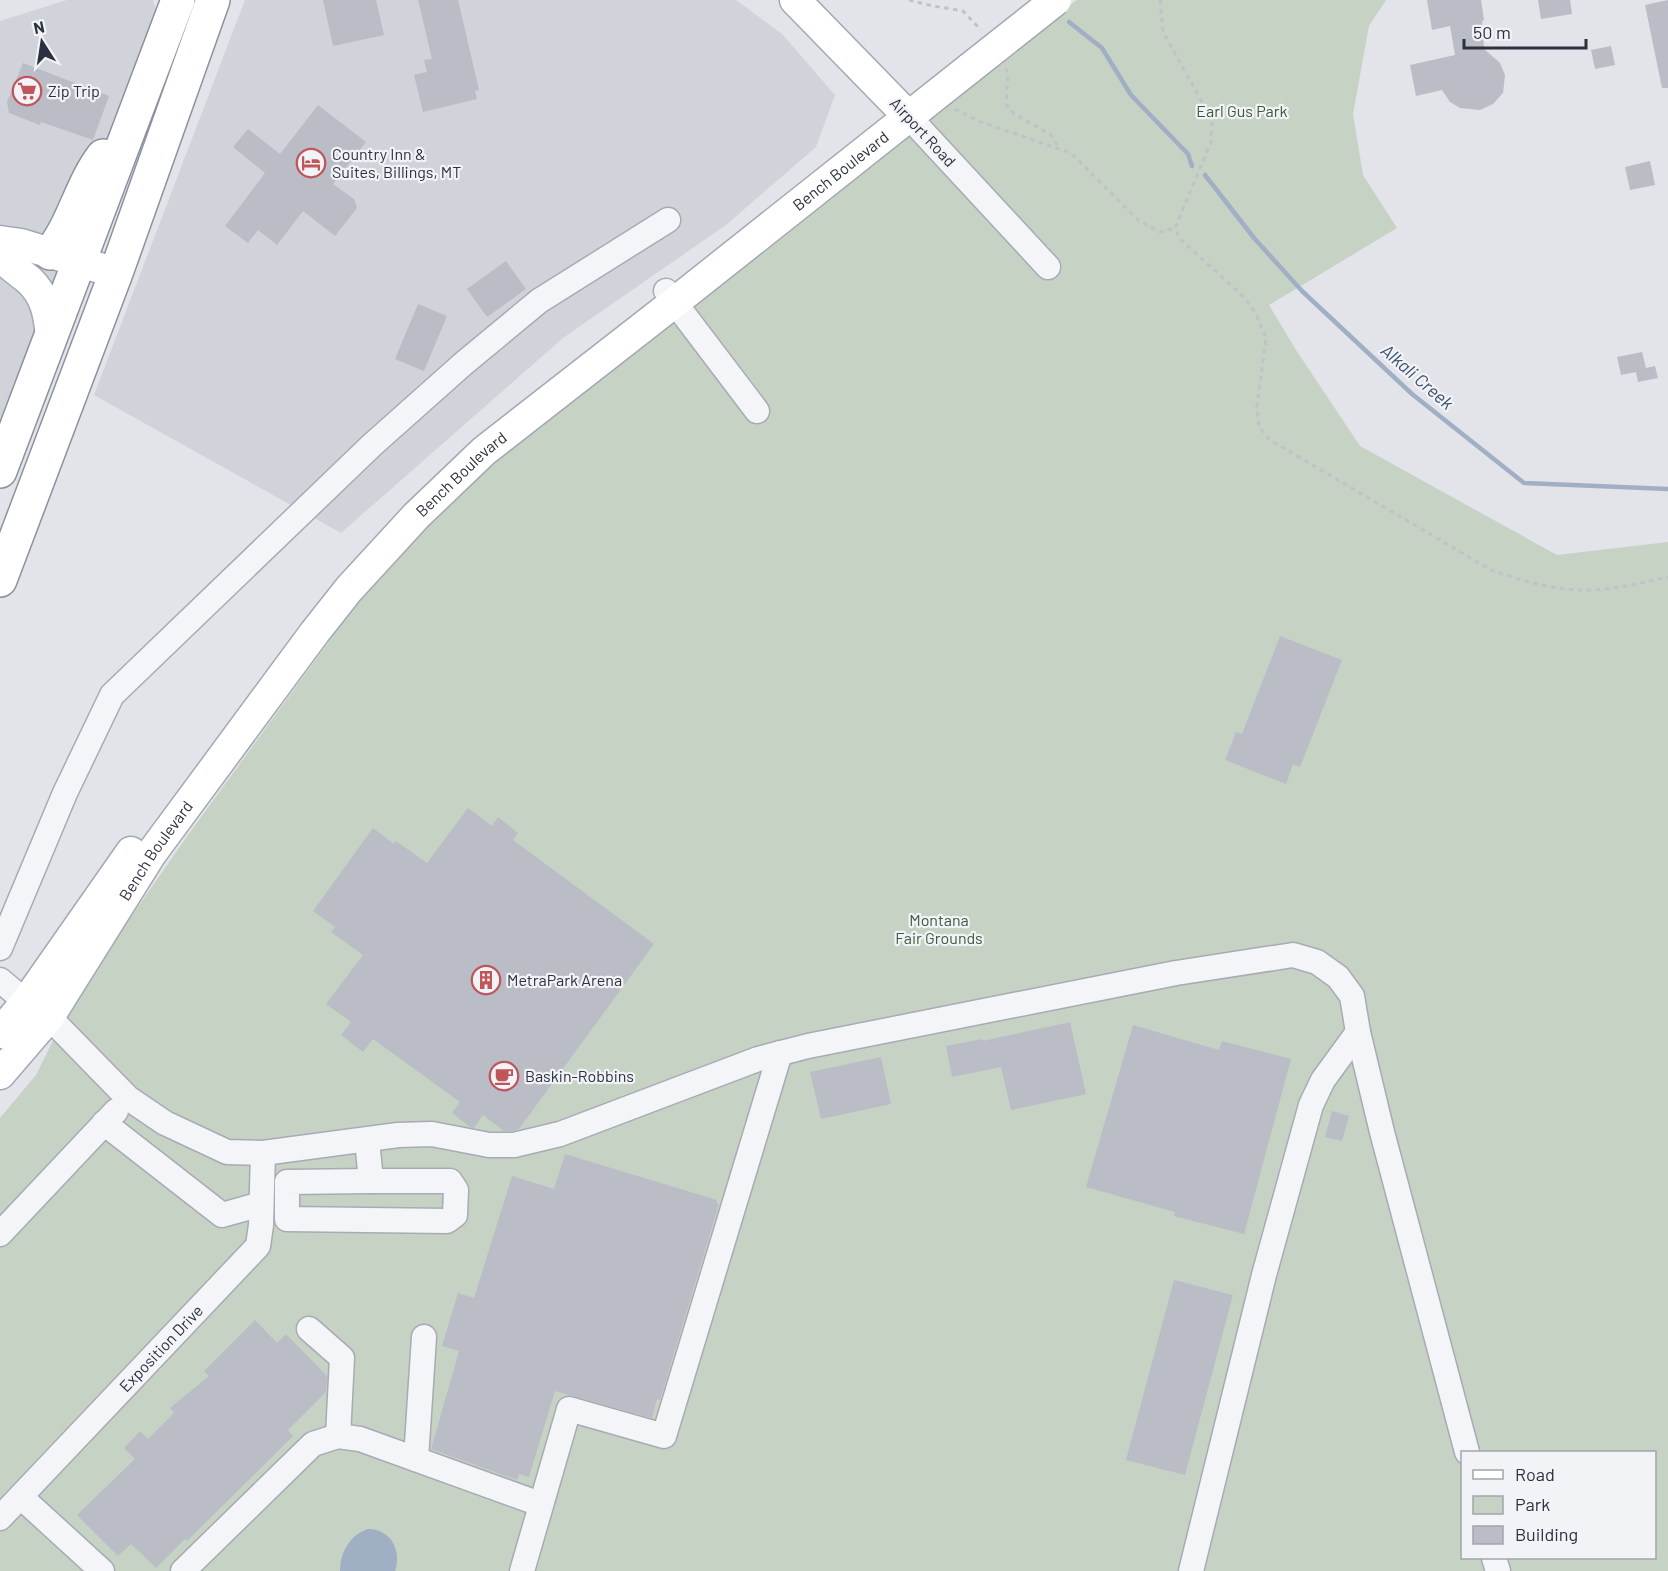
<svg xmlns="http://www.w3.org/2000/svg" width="1668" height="1571" font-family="Barlow,sans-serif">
  <rect width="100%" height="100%" fill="#e2e4e9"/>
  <g fill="#d0d3da">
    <path d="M67,0H153L158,16L0,425V21Z"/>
    <path d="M245,0H736L783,35L835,95L816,147L726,225L563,338L341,533L94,395Z"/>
  </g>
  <path fill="#c6d2c4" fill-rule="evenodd" d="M1077,0H1386L1369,26L1353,114L1363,175L1397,228L1269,305L1296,350L1360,446L1557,555L1668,542V1571H0V1118L36,1075L73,1000L188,835L378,574L449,499L1016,45ZM1462,1452H1654V1558H1462Z"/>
  <path fill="#a1afc5" d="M368,1529C391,1529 402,1551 395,1571H340C340,1552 350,1535 368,1529Z"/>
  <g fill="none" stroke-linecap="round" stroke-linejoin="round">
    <g stroke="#a1afc5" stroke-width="4.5">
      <path d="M1069,22L1102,48L1131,95L1188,154L1192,166"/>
      <path d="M1205,175L1254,238L1302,291L1412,394L1524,483L1668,489"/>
    </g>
  </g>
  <g fill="#babdc5">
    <path d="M323,0H376L384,35L333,46Z"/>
    <path d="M418,0H458L479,90L475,91L477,99L423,112L414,75L427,72L424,60L432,59Z"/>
    <path d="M1427,0H1481L1484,20L1482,21L1484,49L1500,63L1505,75L1503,93L1493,104L1480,110L1460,108L1450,102L1442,90L1416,96L1410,65L1455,55L1450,26L1432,30Z"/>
    <path d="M1538,0H1570L1572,14L1541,19Z"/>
    <path d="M1668,0V88H1662L1645,5Z"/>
    <path d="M1611,46L1615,65L1595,69L1591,50Z"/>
    <path d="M23,63L109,96L93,140L41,122L40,125L9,113L7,102Z"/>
    <path d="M318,105L366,142L333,184L354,199L357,208L335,236L303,211L277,245L258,230L248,243L225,226L265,173L233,147L248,129L280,154Z"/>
    <path d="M1650,161L1655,185L1630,190L1625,167Z"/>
    <path d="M506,261L526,289L487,317L467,289Z"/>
    <path d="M418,304L447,316L424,371L395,359Z"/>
    <path d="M1642,352L1646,368L1655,366L1658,378L1638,382L1636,372L1621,375L1617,357Z"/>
    <path d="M1280,636L1342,660L1300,767L1293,764L1286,784L1225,760L1236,732L1242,734Z"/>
    <path d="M468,808L492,826L498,817L518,833L513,840L654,944L519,1129L512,1131H504L483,1115L474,1128L470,1127L452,1113L460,1102L373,1039L363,1052L341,1035L351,1022L326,1004L363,955L331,932L335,927L313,911L373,828L394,844L396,841L427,863Z"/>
    <path d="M1070,1022L1086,1094L1011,1110L1001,1067L952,1077L946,1046L982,1039L983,1041Z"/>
    <path d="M1133,1025L1219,1050L1222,1041L1291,1059L1244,1234L1174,1216L1175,1212L1086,1187Z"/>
    <path d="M881,1057L891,1104L821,1119L810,1072Z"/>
    <path d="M1332,1111L1349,1116L1342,1141L1325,1137Z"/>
    <path d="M565,1154L717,1200L716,1203L719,1204L660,1400L657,1399L652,1418L555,1391L529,1477L519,1474L517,1480L431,1449L459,1351L442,1346L458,1293L474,1298L512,1176L554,1189Z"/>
    <path d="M1174,1280L1233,1295L1185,1475L1126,1460Z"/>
    <path d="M255,1320L277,1343L286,1334L327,1376L326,1392L288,1430L293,1436L187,1541L185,1539L156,1568L131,1544L118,1556L77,1515L135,1459L124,1448L140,1431L148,1439L174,1413L170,1408L209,1376L204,1371Z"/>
  </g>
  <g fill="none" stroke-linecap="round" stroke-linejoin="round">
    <g stroke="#a8abb3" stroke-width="27">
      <g id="minor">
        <path d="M909,117L1048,267"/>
        <path d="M666,291L757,411"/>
        <path d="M0,948L65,793L112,695L372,445L463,364L539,301L668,220"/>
        <path d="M0,980L26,1002L49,1017L128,1098L165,1123L227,1152L263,1153L398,1135L432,1134L489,1145H514L560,1134L758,1059L808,1046L1176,973L1293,955L1317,962L1338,977L1352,996L1358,1032L1382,1132L1467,1452"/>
        <path d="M104,1123L222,1215L261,1204"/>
        <path d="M367,1140L371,1181"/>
        <path d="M371,1181H450L456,1190L455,1215L447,1221L287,1219V1182Z"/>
        <path d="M0,1234L116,1111"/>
        <path d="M309,1329L342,1358L338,1436"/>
        <path d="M416,1459L424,1337"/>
        <path d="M21,1497L102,1571"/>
        <path id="s1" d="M0,1518L258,1246L261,1225L263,1153"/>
        <path d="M1494,1558L1498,1571"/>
        <path d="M183,1571L313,1444L338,1436L360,1439L540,1504"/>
        <path d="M522,1571L569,1409L664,1436L780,1053"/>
        <path d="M1191,1571L1264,1275L1311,1105L1323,1080L1358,1032"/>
      </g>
    </g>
    <g stroke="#a3a8b3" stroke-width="33">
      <g id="major">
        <path d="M795,0L909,117"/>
        <path d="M0,241L21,244L116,273"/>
        <path d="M0,256C9,265 19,272 29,280C46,296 49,315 51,337"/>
        <path d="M0,1033L26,1002L131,852"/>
        <path id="s2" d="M0,1074L49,1017L151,854L315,632L349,589L416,516L484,451L675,302L970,68"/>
      </g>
    </g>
    <g stroke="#8b919e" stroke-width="36">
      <g id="highway">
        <path d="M50,253C74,224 80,186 103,156"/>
        <path d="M0,471L178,0"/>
        <path d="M0,580L116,273L213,0"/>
      </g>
    </g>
    <g stroke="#c0c2c8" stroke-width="3" stroke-dasharray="4.5 4.5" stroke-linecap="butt">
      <path d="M909,0L933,6L963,11L981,30"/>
      <path d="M1160,0L1163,32L1212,120L1211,142L1175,228L1179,238L1244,297L1255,312L1266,338L1257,407L1259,427L1270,440L1491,570C1522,581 1557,591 1590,590C1617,589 1642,583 1668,577"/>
      <path d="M1006,68L1008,74L1006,104L1013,113L1051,135L1059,148"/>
      <path d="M955,109L978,121L1071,153L1138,220L1160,232L1175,228"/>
    </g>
    <use href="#minor" stroke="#f4f5f8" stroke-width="24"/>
    <use href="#major" stroke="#fff" stroke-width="30"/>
    <use href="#highway" stroke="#fff" stroke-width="33"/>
    <g stroke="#a3a8b3" stroke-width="33" stroke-linecap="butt">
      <path id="major-bridge" d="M970,68L1056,0"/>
    </g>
    <use href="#major-bridge" stroke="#fff" stroke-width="30"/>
  </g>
  <defs>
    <g id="supermarket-ring" transform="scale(1.5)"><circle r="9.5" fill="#f1f3f6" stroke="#c0555b" stroke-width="1.5"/><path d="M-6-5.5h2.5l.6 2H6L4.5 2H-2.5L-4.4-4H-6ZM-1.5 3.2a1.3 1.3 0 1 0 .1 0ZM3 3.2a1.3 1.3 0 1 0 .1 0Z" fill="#c0555b"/></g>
    <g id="hotel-ring" transform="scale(1.5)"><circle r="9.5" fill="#f1f3f6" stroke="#c0555b" stroke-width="1.5"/><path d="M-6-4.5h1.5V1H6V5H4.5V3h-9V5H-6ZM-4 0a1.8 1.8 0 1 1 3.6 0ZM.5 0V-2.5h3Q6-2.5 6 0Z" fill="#c0555b"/></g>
    <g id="building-ring" transform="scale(1.5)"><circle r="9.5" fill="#f1f3f6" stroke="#c0555b" stroke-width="1.5"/><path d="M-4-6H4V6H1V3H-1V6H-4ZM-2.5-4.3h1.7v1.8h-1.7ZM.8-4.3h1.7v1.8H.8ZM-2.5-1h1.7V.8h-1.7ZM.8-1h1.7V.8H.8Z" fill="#c0555b"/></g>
    <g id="cafe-ring" transform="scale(1.5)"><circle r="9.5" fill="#f1f3f6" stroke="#c0555b" stroke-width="1.5"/><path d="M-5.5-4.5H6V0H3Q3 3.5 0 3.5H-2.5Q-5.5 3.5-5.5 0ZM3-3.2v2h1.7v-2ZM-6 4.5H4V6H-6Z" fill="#c0555b"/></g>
  </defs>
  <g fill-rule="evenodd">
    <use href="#supermarket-ring" x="27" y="91"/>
    <use href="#hotel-ring" x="311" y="163"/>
    <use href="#building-ring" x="486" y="980"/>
    <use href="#cafe-ring" x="504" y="1076"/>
  </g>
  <g text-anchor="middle" stroke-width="4.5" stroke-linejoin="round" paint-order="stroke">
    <g font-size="16" fill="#2c313f" stroke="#f1f3f6" text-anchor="start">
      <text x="48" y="97">Zip Trip</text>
      <text x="332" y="160">Country Inn &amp;<tspan x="332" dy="18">Suites, Billings, MT</tspan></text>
      <text x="507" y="986">MetraPark Arena</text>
      <text x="525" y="1082">Baskin-Robbins</text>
    </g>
    <g font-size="16" fill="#3d593b" stroke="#f1f3f6">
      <text x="1242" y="117">Earl Gus Park</text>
      <text x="939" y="926">Montana<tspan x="939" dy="18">Fair Grounds</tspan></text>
    </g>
    <g font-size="16" fill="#2c313f" stroke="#f1f3f6">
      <text transform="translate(923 132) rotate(47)" y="6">Airport Road</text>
      <text dy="6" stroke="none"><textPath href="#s2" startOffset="1245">Bench Boulevard</textPath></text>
      <text dy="6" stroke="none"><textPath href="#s2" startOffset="759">Bench Boulevard</textPath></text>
      <text dy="6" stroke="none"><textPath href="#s2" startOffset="273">Bench Boulevard</textPath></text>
      <text dy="6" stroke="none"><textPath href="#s1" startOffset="234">Exposition Drive</textPath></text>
    </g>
    <g font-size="18" font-style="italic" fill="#3b4c6e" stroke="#f1f3f6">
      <text transform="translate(1417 377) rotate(41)" y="6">Alkali Creek</text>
    </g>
  </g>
  <rect x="1461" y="1451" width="195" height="108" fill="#f1f3f6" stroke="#a2a5ad" stroke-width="1.5"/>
  <rect x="1473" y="1470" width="30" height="9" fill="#ffffff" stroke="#a2a5ad" stroke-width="1.5"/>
  <text x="1515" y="1481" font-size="18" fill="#2c313f">Road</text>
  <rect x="1473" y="1496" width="30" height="18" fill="#c6d2c4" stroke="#a2a5ad" stroke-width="1.5"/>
  <text x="1515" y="1511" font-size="18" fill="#2c313f">Park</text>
  <rect x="1473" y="1526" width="30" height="18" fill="#babdc5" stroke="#a2a5ad" stroke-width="1.5"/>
  <text x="1515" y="1541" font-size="18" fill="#2c313f">Building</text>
  <g transform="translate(42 42) rotate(348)" stroke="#f1f3f6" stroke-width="4.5" paint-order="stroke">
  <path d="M0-4.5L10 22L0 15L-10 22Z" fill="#2c313f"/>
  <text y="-9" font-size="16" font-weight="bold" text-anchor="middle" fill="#2c313f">N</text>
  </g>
  <path d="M1464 39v9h122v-9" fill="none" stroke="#2c313f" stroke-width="3"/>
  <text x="1473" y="39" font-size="18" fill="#2c313f" stroke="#f1f3f6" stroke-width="4.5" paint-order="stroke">50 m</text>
</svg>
